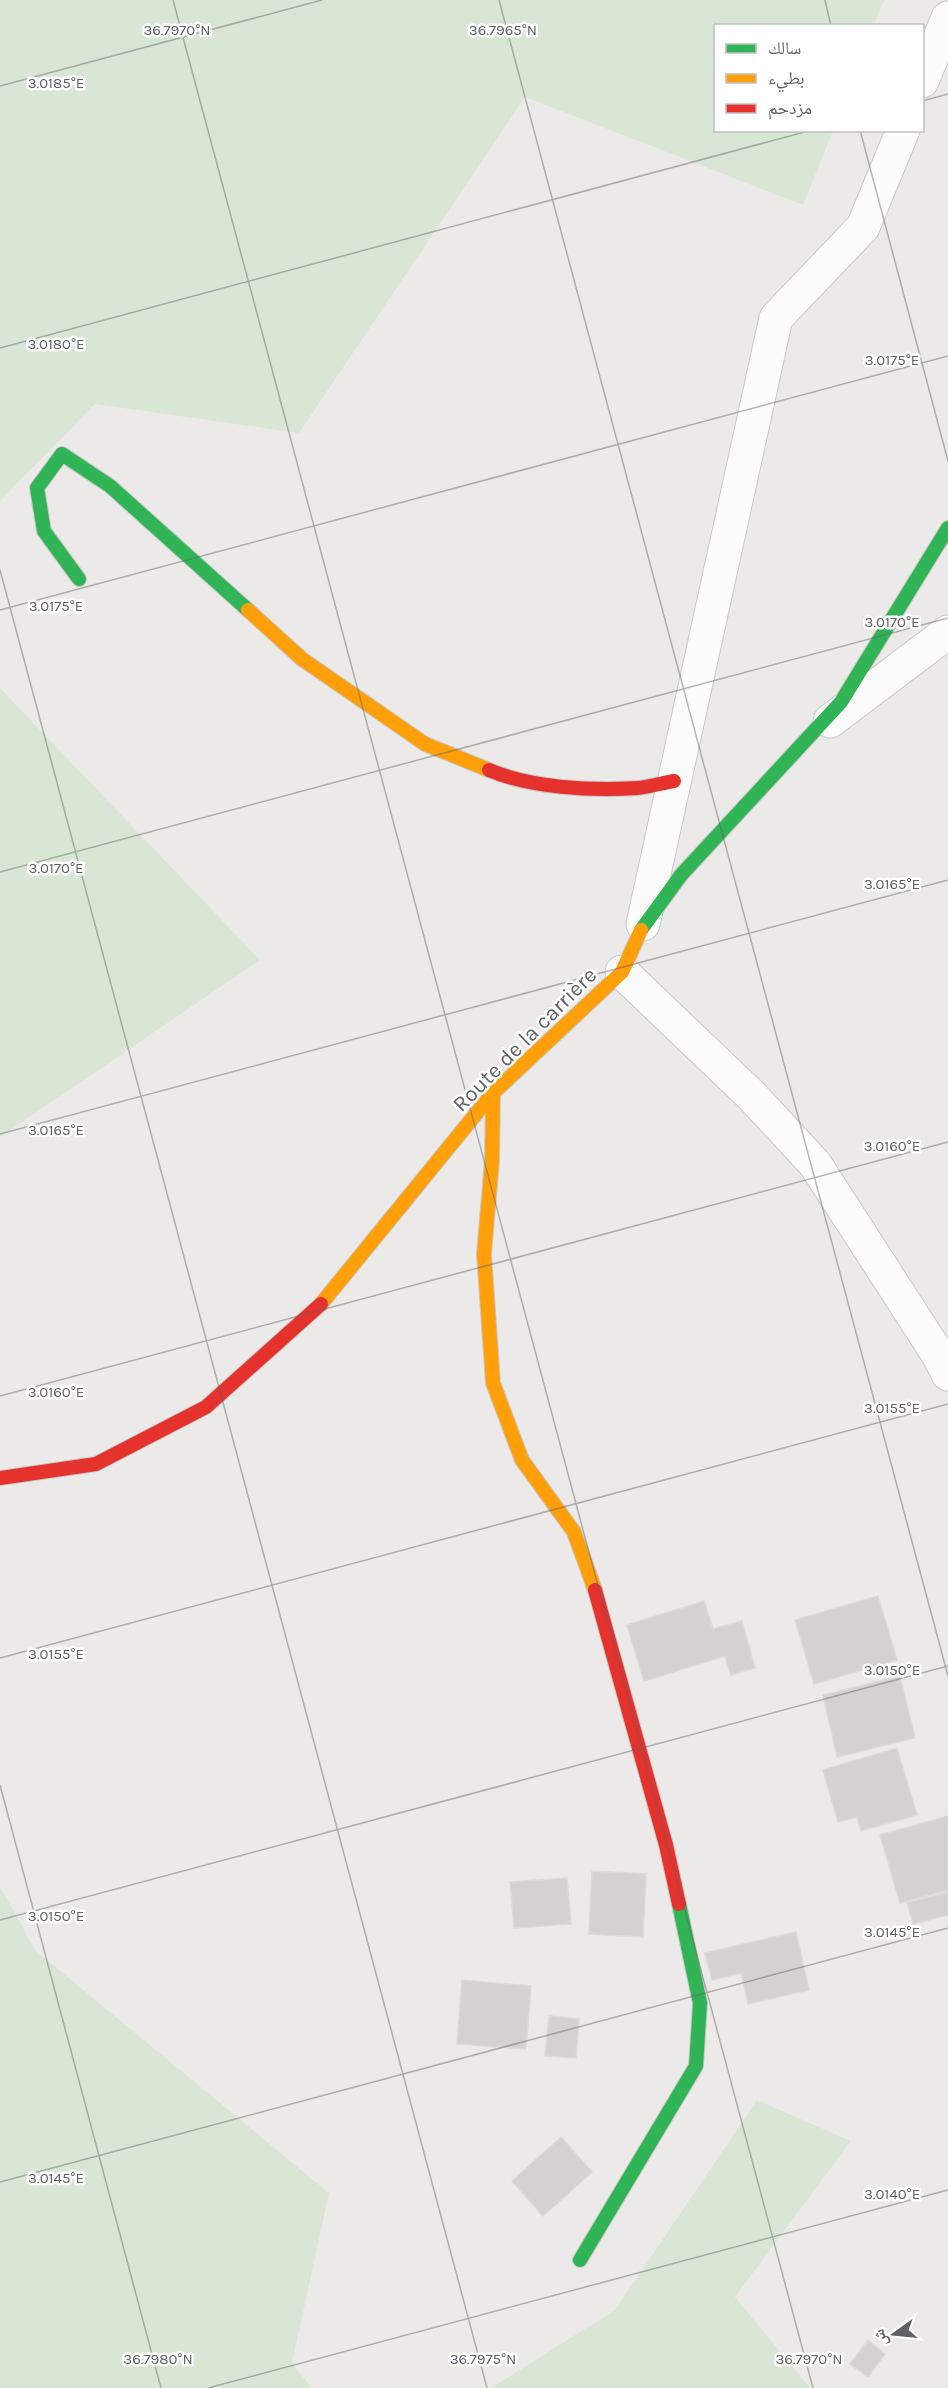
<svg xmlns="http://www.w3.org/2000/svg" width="948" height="2388" font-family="Karla,'Noto Naskh Arabic',sans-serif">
  <rect width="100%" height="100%" fill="#eceae8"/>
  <g fill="#dae6d5">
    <path d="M0,0H884L874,25L716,26V130L833,131L803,205L525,97L299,433L95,404L0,501Z"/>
    <path d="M0,688L260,960L0,1137Z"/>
    <path d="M0,1886L35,1950L329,2193L292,2363L312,2388H0Z"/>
    <path d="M757,2100L851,2141L735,2297L810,2388H491L615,2310Z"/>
  </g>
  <g fill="#d3d1d1" stroke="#dcdad7" stroke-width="1.5">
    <path d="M878,1596L897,1660L814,1684L795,1620Z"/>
    <path d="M704,1601L713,1629L742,1621L755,1668L731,1675L725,1656L644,1681L627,1625Z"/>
    <path d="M900,1676L915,1738L837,1757L823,1695Z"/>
    <path d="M897,1748L917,1815L861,1831L857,1817L838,1822L823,1770Z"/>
    <path d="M948,1816V1890L900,1903L880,1835Z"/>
    <path d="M592,1871L646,1874L643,1937L589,1934Z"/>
    <path d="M567,1878L571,1924L514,1928L510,1882Z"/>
    <path d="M948,1892V1915L913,1924L907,1903Z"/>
    <path d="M796,1932L809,1990L748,2004L741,1973L712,1980L705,1953Z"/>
    <path d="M462,1980L531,1986L526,2049L457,2044Z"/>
    <path d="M549,2016L579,2019L576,2058L545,2056Z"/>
    <path d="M561,2137L592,2172L543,2216L512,2181Z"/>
    <path d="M868,2340L885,2354L868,2377L850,2364Z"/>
  </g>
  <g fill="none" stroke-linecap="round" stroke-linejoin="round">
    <g stroke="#c9c8c8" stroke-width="35">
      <g id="street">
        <path d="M922,81L948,18"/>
        <path d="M830,721L948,632"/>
        <path d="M643,924L776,318L863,227L903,130"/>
        <path d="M622,972L752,1096L815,1164L939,1356L948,1374"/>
      </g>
    </g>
    <g stroke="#c8c8c8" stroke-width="16">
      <g id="fast">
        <path d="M79,579L44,531L37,488L62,454L110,486L248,610"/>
        <path d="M641,930L681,875L841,702L948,528"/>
        <path d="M580,2260L696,2066L700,2003L679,1904"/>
      </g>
    </g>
    <g stroke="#c8c8c8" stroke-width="16">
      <g id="slow">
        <path d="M248,610L302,659L425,744L489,770"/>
        <path d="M493,1093L492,1161L484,1254L493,1383L522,1460L574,1532L595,1590"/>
        <path d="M321,1304L493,1093L622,972L641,930"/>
      </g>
    </g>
    <g stroke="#c8c8c8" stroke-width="16">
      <g id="jam">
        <path d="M489,770C531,788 592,791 637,788C649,787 662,783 674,781"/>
        <path d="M0,1478L96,1464L206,1407L321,1304"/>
        <path d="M595,1590L666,1845L679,1904"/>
      </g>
    </g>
    <use href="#street" stroke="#fcfcfc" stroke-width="33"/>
    <use href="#fast" stroke="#30b455" stroke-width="14"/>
    <use href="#slow" stroke="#ff9f0a" stroke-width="14"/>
    <use href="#jam" stroke="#e5322d" stroke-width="14"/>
  </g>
  <path fill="none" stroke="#5e6265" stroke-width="1.5" stroke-opacity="0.45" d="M173,0L813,2388M499,0L948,1676M825,0L831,26M0,86L322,0M922,101L948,94M860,130L948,461M0,348L812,130M0,570L487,2388M0,610L948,356M0,872L948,618M0,1134L948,880M0,1396L948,1142M0,1658L948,1404M0,1785L161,2388M0,1920L948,1666M0,2182L948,1928M208,2388L948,2190"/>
  <g text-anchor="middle" stroke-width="5" stroke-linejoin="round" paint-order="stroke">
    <g font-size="22" fill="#5e6265" stroke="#fff">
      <text transform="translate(524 1039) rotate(-45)" y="8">Route de la carrière</text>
    </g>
  </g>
  <g font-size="15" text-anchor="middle" fill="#5e6265" stroke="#fff" stroke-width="5" stroke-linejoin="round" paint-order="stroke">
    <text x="177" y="35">36.7970°N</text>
    <text x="503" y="35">36.7965°N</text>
    <text x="56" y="88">3.0185°E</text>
    <text x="56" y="349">3.0180°E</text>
    <text x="892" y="365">3.0175°E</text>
    <text x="56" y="611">3.0175°E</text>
    <text x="892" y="627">3.0170°E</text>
    <text x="56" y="873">3.0170°E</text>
    <text x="892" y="889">3.0165°E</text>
    <text x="56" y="1135">3.0165°E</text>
    <text x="892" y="1151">3.0160°E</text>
    <text x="56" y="1397">3.0160°E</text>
    <text x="892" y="1413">3.0155°E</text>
    <text x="56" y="1659">3.0155°E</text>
    <text x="892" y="1675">3.0150°E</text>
    <text x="56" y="1921">3.0150°E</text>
    <text x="892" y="1937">3.0145°E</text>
    <text x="56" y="2183">3.0145°E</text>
    <text x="892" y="2199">3.0140°E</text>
    <text x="158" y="2364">36.7980°N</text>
    <text x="483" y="2364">36.7975°N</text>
    <text x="809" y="2364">36.7970°N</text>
  </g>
  <rect x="714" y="24" width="210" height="108" fill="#ffffff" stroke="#bfc0c1" stroke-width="1.5"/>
  <rect x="726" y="44" width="30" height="9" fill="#30b455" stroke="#bfc0c1" stroke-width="1.5"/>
  <text x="768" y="54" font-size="18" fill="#5e6265">سالك</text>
  <rect x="726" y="74" width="30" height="9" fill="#ff9f0a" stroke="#bfc0c1" stroke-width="1.5"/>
  <text x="768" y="84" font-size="18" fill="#5e6265">بطيء</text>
  <rect x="726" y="104" width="30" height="9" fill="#e5322d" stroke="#bfc0c1" stroke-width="1.5"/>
  <text x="768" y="114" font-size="18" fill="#5e6265">مزدحم</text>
  <g transform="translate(894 2334) rotate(255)" stroke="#ffffff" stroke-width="4.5" paint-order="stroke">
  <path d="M0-4.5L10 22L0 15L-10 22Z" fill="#5e6265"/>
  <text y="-9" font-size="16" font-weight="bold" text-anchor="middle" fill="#5e6265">ش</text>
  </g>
</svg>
